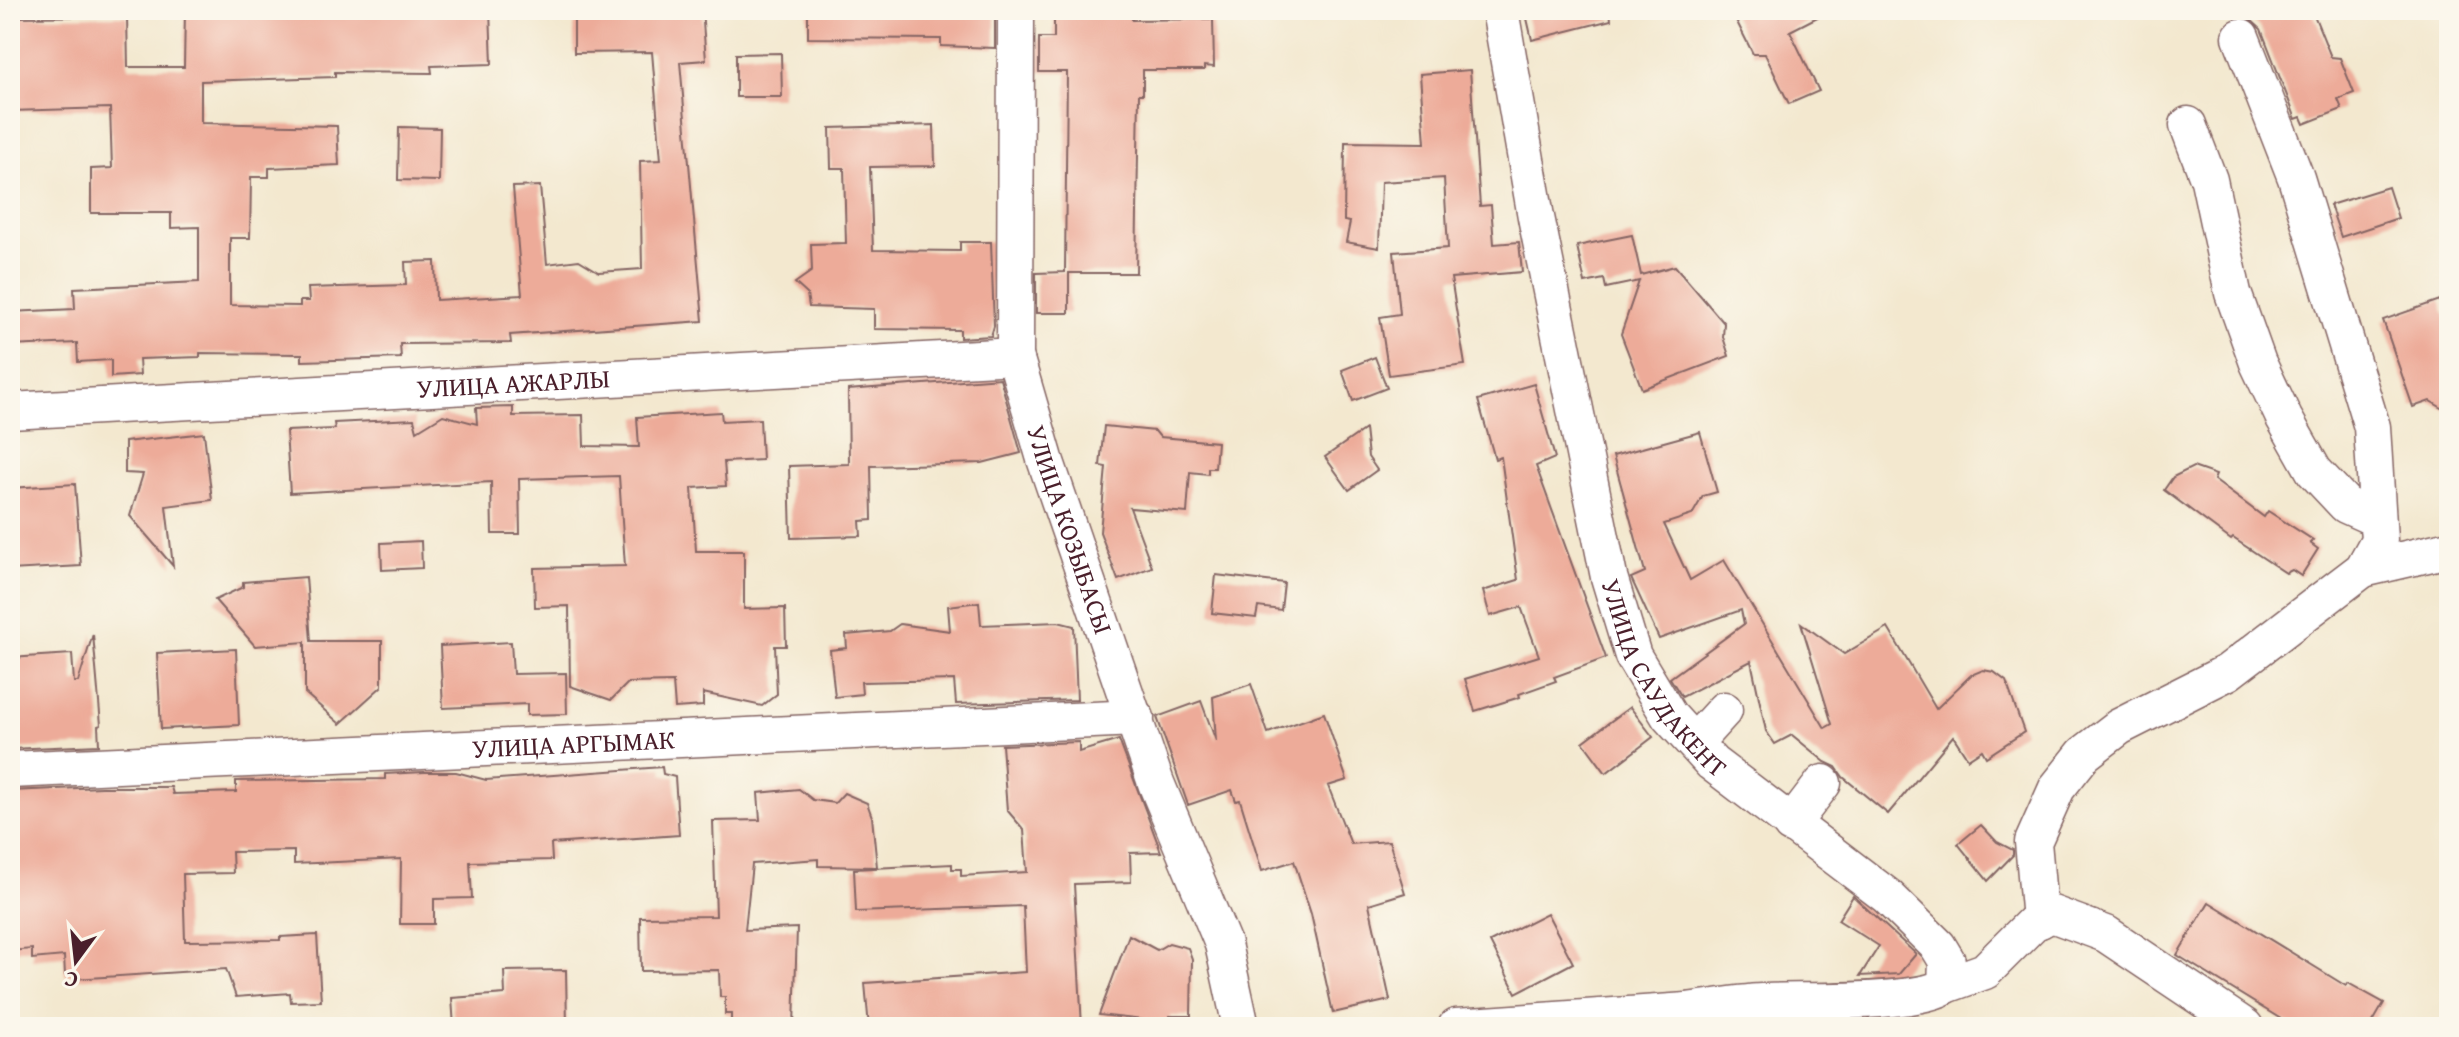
<svg xmlns="http://www.w3.org/2000/svg" width="2459" height="1037" font-family="'Gentium Book Plus',serif">
  <rect width="100%" height="100%" fill="#fbf7ec"/>
  <filter id="ink" filterUnits="userSpaceOnUse"><feTurbulence type="fractalNoise" baseFrequency=".0125" numOctaves="2"/><feDisplacementMap in="SourceGraphic" scale="16" xChannelSelector="R" yChannelSelector="G"/><feConvolveMatrix kernelMatrix="1 2 1 2 8 2 1 2 1" color-interpolation-filters="sRGB"/></filter>
  <filter id="wash" filterUnits="userSpaceOnUse"><feTurbulence type="fractalNoise" baseFrequency=".006" numOctaves="4" result="noise"/><feDisplacementMap in="SourceGraphic" scale="32" xChannelSelector="R" yChannelSelector="G"/><feGaussianBlur stdDeviation="1.8" result="paint"/><feColorMatrix in="noise" values="0 0 0 0 0 0 0 0 0 0 0 0 0 0 0 0 0 1.4 0 .05"/><feComposite in="paint" operator="in"/></filter>
  <g filter="url(#wash)">
    <rect width="100%" height="100%" fill="#f3e8cf"/>
    <g id="blocks">
      <g fill="#edab99">
        <path d="M185,10H490L492,64L431,66L432,73L335,72V77L201,81V123L337,126L339,165L269,168V177H251L250,238H230V305L300,306V301H309L308,288L406,285L405,262L435,261L436,300L522,295L513,187L540,186L547,264L579,260L599,272L642,269L640,161L661,160L652,52L574,53V10H702L706,60L680,62L703,321L510,335L511,343L400,344L401,358L302,361V354L200,353V357L139,359L140,375L111,377V360L78,362L77,343L10,346V312L75,309L74,288L199,282V227L171,228V213H91V169L112,168L110,108L10,111V17L127,16L128,67H184Z"/>
        <path d="M808,10H995V48L941,46V39L808,38Z"/>
        <path d="M1054,10H1132V20L1213,19L1214,67L1204,66V70H1143V94H1139L1136,273H1069V313H1036V273L1065,272L1067,72H1039V38H1054Z"/>
        <path d="M1543,10H1610L1611,20L1532,40L1526,14Z"/>
        <path d="M1731,10H1831L1790,31L1819,91L1789,104L1765,54H1753Z"/>
        <path d="M2273,10H2312L2331,57L2340,58L2354,93L2338,99L2342,109L2304,124L2301,117L2296,119L2261,29L2250,19Z"/>
        <path d="M781,53L782,97H736V54Z"/>
        <path d="M1470,70L1480,206L1491,205L1494,244L1519,242L1522,272L1451,278L1465,365L1389,375L1380,317L1400,314L1394,252L1448,248L1444,178L1381,182L1379,248L1346,242L1350,222L1344,221L1345,142L1425,143L1420,74Z"/>
        <path d="M934,125L935,166L870,167L873,250L960,251V242H991L994,326L991,336L960,338V330L874,329V309L809,307L807,294L795,283L812,271L811,244L846,243L844,168H831L830,128Z"/>
        <path d="M399,127L440,128L439,181L398,180Z"/>
        <path d="M2388,187L2398,218L2341,237L2330,205Z"/>
        <path d="M1632,235L1641,275L1675,266L1724,323L1723,337L1729,356L1642,389L1621,334L1639,281L1606,288L1604,279L1585,283L1577,246Z"/>
        <path d="M2440,300L2449,327V412L2430,401L2413,407L2383,320Z"/>
        <path d="M1375,357L1387,388L1353,401L1342,370Z"/>
        <path d="M1000,378L1021,453L982,463L871,466L872,520L860,521L861,536L791,538L789,466L849,464L848,390Z"/>
        <path d="M1534,384L1555,458L1536,466L1606,658L1554,677L1556,681L1519,694L1520,697L1475,711L1465,679L1539,656L1521,607L1490,616L1483,591L1518,580L1501,457L1495,459L1478,400Z"/>
        <path d="M513,407V416L583,415L584,446L639,447L637,417L721,412L722,421L760,419L762,460L724,462L726,486L692,488L696,551H744V609L785,608L786,646H775L777,694L762,706L703,693V706L675,708L673,682L628,683L611,700L570,686L569,606L535,607L534,568L625,566L619,476L519,479L520,534H492L491,482L290,493L286,431L335,429L334,423L414,419L417,431L443,415L477,424L476,408Z"/>
        <path d="M1104,426L1155,431L1160,437L1217,442L1215,468H1208V474L1190,472L1187,513L1130,508L1152,567L1118,580L1100,532L1106,467L1100,466Z"/>
        <path d="M1365,429L1368,457L1377,470L1349,490L1325,457Z"/>
        <path d="M1700,432L1717,492L1703,496L1692,515L1664,524L1690,580L1724,560L1825,728L1832,724L1801,623L1844,654L1888,628L1936,709L1971,675L1983,670L1994,672L2006,681L2024,732L1986,757L1982,750L1968,759L1953,736L1888,814L1843,777L1836,767L1825,762L1792,735L1775,744L1766,731L1751,661L1682,697L1670,678L1744,624L1741,610L1659,639L1631,578L1645,572L1613,456Z"/>
        <path d="M204,433L212,500L166,506L173,566L130,516L143,474L125,473V442Z"/>
        <path d="M2193,467L2216,475L2214,480L2264,517L2268,511L2313,540L2310,543L2318,549L2301,576L2292,570L2286,573L2233,538L2231,540L2164,490L2173,477Z"/>
        <path d="M75,484L81,566L10,570V488Z"/>
        <path d="M421,541L422,568L382,570L381,543Z"/>
        <path d="M1216,575L1284,583L1281,610L1258,607L1256,618L1212,613Z"/>
        <path d="M306,577L311,641H382V686L340,724L305,693V642L255,646L215,600L243,587V582Z"/>
        <path d="M979,602L981,625L1058,622L1074,626L1077,700L956,704L954,680L861,682L862,694L835,697L830,650L847,648L846,635L890,631L900,624L950,631L948,606Z"/>
        <path d="M93,634L101,725L98,726L99,745L10,749V700H13L10,658L72,654L74,682H78Z"/>
        <path d="M511,642L513,674L566,673L567,714L527,715V704L443,708L440,646Z"/>
        <path d="M236,649L239,725L161,729L157,653Z"/>
        <path d="M1251,684L1268,733L1324,713L1347,780L1328,786L1351,844L1389,841L1405,893L1369,904L1390,1000L1333,1013L1311,914L1294,861L1262,871L1240,800L1236,801L1232,790L1188,805L1157,717L1201,701L1216,741L1213,697Z"/>
        <path d="M1630,707L1653,737L1606,773L1583,742Z"/>
        <path d="M1119,740L1161,852L1130,853L1131,882L1074,884L1082,1027H869L865,983L1026,972L1023,906L856,912L854,869L952,864V869H961V876L1027,872L1024,830L1007,810L1002,745L1079,742V752Z"/>
        <path d="M662,767L663,774L675,777L679,835L551,844L552,860L470,862L472,898L434,899V924H400L401,859L294,864V851L232,852L233,873L183,874L185,941L280,940V937L317,935L321,1001L291,1002L290,993L236,997L226,969L74,979V974L65,975L64,956L32,959V949L10,951V791L102,787H171L173,794L236,792V781L385,779V774L425,772H456L486,780Z"/>
        <path d="M799,789L813,800L835,803L844,793L867,803L872,817L877,867L818,866V859L752,864L745,930L797,928L794,1027L731,1026V1014H725V997H720L719,970L641,971L640,917L716,916L713,821L760,820L758,793Z"/>
        <path d="M1981,825L1997,842L2013,850V855L1988,881L1958,844Z"/>
        <path d="M1853,896L1916,954L1899,974L1860,976L1879,946L1838,920Z"/>
        <path d="M2209,902L2346,986L2348,983L2384,1003L2370,1027H2294L2177,955Z"/>
        <path d="M1547,913L1573,963L1516,993L1490,942Z"/>
        <path d="M1129,935L1157,950L1169,943L1188,948L1192,959L1191,1016H1170V1023L1099,1015Z"/>
        <path d="M566,970L567,1027H454L452,998L505,994L504,971Z"/>
      </g>
    </g>
  </g>
  <g filter="url(#ink)">
    <use href="#blocks" fill-opacity="0" stroke="#856564" stroke-width="2"/>
    <g fill="none" stroke-linecap="round" stroke-linejoin="round">
      <g stroke="#856564" stroke-width="39">
        <g id="street">
          <path id="s1" d="M1016,10L1015,356L1045,459L1156,783L1223,944L1241,1027"/>
          <path id="s2" d="M1500,10L1536,217L1609,577L1633,656L1669,716L1712,763L1887,896L1938,946L1947,961L1946,985C1920,1005 1800,1000 1762,1002C1737,1003 1712,1008 1687,1011"/>
          <path d="M2188,125L2209,180L2233,293L2258,363L2284,418L2314,471L2346,505L2377,519"/>
          <path id="s3" d="M10,411L1015,356"/>
          <path d="M2363,569L2449,549"/>
          <path d="M1694,743L1724,710"/>
          <path id="s4" d="M10,770L1136,718"/>
          <path d="M1791,825L1823,783"/>
          <path d="M2040,920L2033,842L2057,788L2084,754L2119,727L2228,672L2363,569L2379,540L2372,427L2296,178L2241,37"/>
          <path d="M1946,985L1985,971L2033,923L2052,914L2106,934L2245,1027"/>
          <path d="M1456,1027L1687,1011L1709,1017"/>
        </g>
      </g>
      <use href="#street" stroke="#fff" stroke-width="36"/>
    </g>
  </g>
  <g text-anchor="middle" stroke-width="6" stroke-linejoin="round" paint-order="stroke">
    <g font-size="26" fill="#4a1f2b" stroke="#fbf7ec">
      <text dy="9" stroke="none"><textPath href="#s3" startOffset="504">УЛИЦА АЖАРЛЫ</textPath></text>
      <text dy="9" stroke="none"><textPath href="#s1" startOffset="528">УЛИЦА КОЗЫБАСЫ</textPath></text>
      <text dy="9" stroke="none"><textPath href="#s2" startOffset="694">УЛИЦА САУДАКЕНТ</textPath></text>
      <text dy="9" stroke="none"><textPath href="#s4" startOffset="564">УЛИЦА АРГЫМАК</textPath></text>
    </g>
  </g>
  <rect width="2459" height="1037" fill="none" stroke="#fbf7ec" stroke-width="40"/>
  <g transform="translate(76 961) rotate(195)" stroke="#fbf7ec" stroke-width="6" paint-order="stroke">
  <path d="M0-6L14 30L0 20L-14 30Z" fill="#4a1f2b"/>
  <text y="-12" font-size="22" font-weight="bold" text-anchor="middle" fill="#4a1f2b">С</text>
  </g>
</svg>
